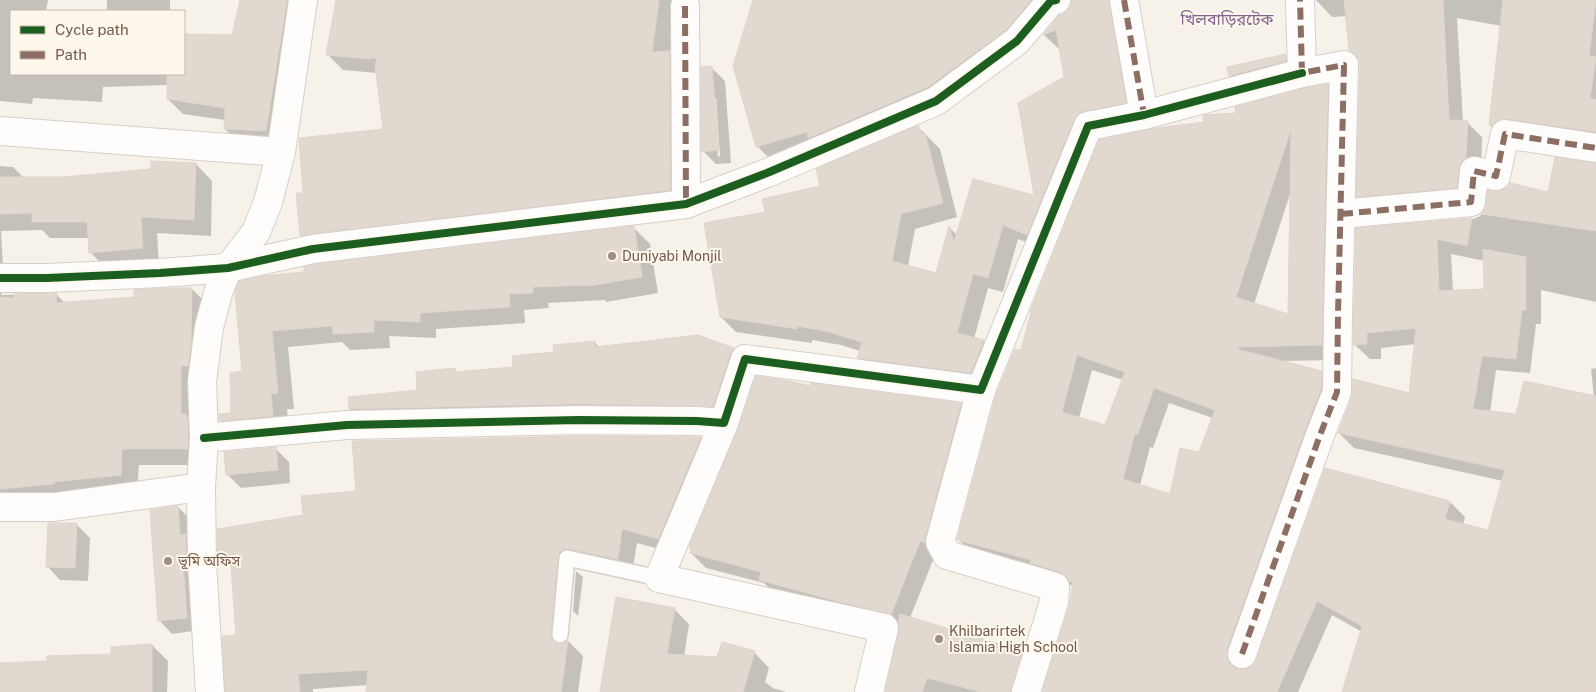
<svg xmlns="http://www.w3.org/2000/svg" width="1596" height="692" font-family="'Public Sans','Noto Sans Bengali',sans-serif">
  <rect width="100%" height="100%" fill="#f6f2ea"/>
  <g fill="#0003" fill-rule="evenodd">
    <path d="M0,0H48L46,11H11V74H184V36H233L241,1L238,0H308L280,146L240,144L225,129V120L183,114L168,99V85L103,87L102,102L33,98L32,104L0,101Z"/>
    <rect x="107" y="0" width="63" height="11"/>
    <path d="M337,0H677L670,53L685,68L686,206L318,251L301,235L304,194L384,131L378,73L343,70L327,54Z"/>
    <path d="M754,0H1068L943,102L772,161L757,146Z"/>
    <path d="M1072,0H1128L1140,117L1100,125L1042,248L1018,239L1003,292L988,288L974,339L984,341L998,356L986,387L873,372L858,358L860,351L841,345L812,340V343L736,332L721,317L766,213L822,187L918,127L940,149L957,217L915,229L908,266L937,274L950,228L957,235L1035,197L1066,78L1060,48L1059,49L1044,35L1060,16L1068,12L1072,6Z"/>
    <path d="M1316,0H1596V144L1505,140L1490,125L1502,26L1457,18L1463,122H1467L1482,137L1481,173L1471,202L1373,211L1358,196L1361,65L1359,59L1350,50L1347,16L1332,17Z"/>
    <path d="M1285,55L1299,69L1243,89L1230,76Z"/>
    <path d="M711,67L725,81L731,163L716,164L703,151ZM716,98L720,156L718,157L714,105V99Z"/>
    <path d="M1328,85L1342,100L1337,360L1282,361L1321,372L1336,387L1242,664V670L1253,666L1258,660L1326,469L1450,502L1465,517L1463,525L1489,532L1503,481L1354,448L1339,433L1411,395L1416,344L1381,348V359H1370L1354,344L1357,229L1473,219L1480,216L1486,210L1549,194L1596,164V302L1541,290V324H1536L1530,373L1496,370L1490,412L1517,415L1594,397L1591,369L1596,368V692H1343L1362,632L1332,615L1298,692H1044L1070,607L1074,586L973,554L958,539L1022,352L1205,123ZM1291,191L1289,315L1254,304ZM1451,254L1485,261V290L1453,292ZM1092,370L1123,380L1106,426L1079,418ZM1169,403L1213,418L1200,454L1171,495L1140,485L1150,447L1153,448Z"/>
    <path d="M196,164L212,181L211,236L157,233L159,265L107,269L91,253L89,238H50L42,230L1,231L4,286L1,295L56,294L66,304L135,298L192,289L209,306L204,465H139L137,492L0,517V166L13,167L24,178H64Z"/>
    <path d="M633,227L650,244L658,293L606,302L605,300L548,303L549,308L524,310L525,323L436,329V338L389,336L390,348L350,350L342,342L288,347L294,409H287L289,432L236,437L220,420L232,414L243,372L305,274Z"/>
    <path d="M698,337L733,349L747,363L727,420L364,423L350,409L419,391L454,370L458,373L514,368L555,353L594,342L600,348Z"/>
    <path d="M811,385L961,404L976,419L935,555L910,618L1022,652L1037,667L1029,692H1011L1021,660H1018L1008,692H886L900,627L775,594L764,583L706,568L691,553Z"/>
    <path d="M579,437L701,438L716,453L674,553L637,543L632,574L579,564L574,568L572,573L566,644L568,641L583,656L578,692H367L368,685L313,689V692H227L237,636L232,568L219,554L358,492Z"/>
    <path d="M275,448L289,462L290,483L241,488L228,475Z"/>
    <path d="M178,507L191,520L200,630L172,634L159,620Z"/>
    <path d="M76,524L90,538L88,581L60,580L47,566Z"/>
    <path d="M576,571L583,577L578,616L573,611Z"/>
    <path d="M674,609L689,624L684,657L718,659L754,652L769,668L765,682L773,688L786,692H602Z"/>
    <path d="M152,645L168,661L167,692H0V664L49,662L112,655Z"/>
  </g>
  <g fill="#e1d8cf" stroke="#dfd5cd" fill-rule="evenodd">
    <path d="M240,0H287L266,131L224,129L225,108L167,99V74H184V34L232,35Z"/>
    <path d="M336,0H659L652,52L670,51V190L300,236L296,193H303L299,138L383,129L375,65L377,59L375,58L368,59L326,55Z"/>
    <path d="M753,0H1031L1006,30L928,87L808,138L807,132L756,147L733,66Z"/>
    <path d="M1071,0H1109L1126,103L1085,111L1078,114L1074,120L1027,235L1003,225L988,278L973,274L957,333L984,340L971,373L857,358L862,342L825,331L797,326V329L720,317L704,223L765,212L762,199L820,186L816,169L918,125L922,134L925,133L943,203L901,214L892,261L936,273L949,226L954,242L973,179L1034,195L1018,103L1064,77L1056,30L1043,35L1059,15L1067,11L1071,5Z"/>
    <path d="M1344,0H1443L1449,120L1468,121L1466,158L1461,162L1459,169L1457,188L1356,197L1360,65L1357,56L1349,50Z"/>
    <path d="M1503,0H1596L1589,56L1596,57L1590,98L1596,100V132L1507,119L1499,120L1492,126L1489,125Z"/>
    <path d="M1286,54V61L1229,76L1227,67Z"/>
    <path d="M712,66L719,150L701,152V67Z"/>
    <path d="M1328,84L1322,345L1237,347V349L1322,371L1321,389L1305,430L1227,649V657L1230,664L1237,669H1245L1252,666L1256,660L1325,468L1450,501L1445,519L1488,530L1505,470L1338,433L1352,397L1353,379L1409,393L1416,328L1367,333V344L1353,345L1356,228L1472,218L1467,246L1437,239L1439,291L1484,289L1483,249L1526,257V310H1522L1516,359L1482,356L1473,409L1516,414L1524,381L1596,396V692H1342L1362,626L1317,601L1277,692H1042L1069,607L1073,582L1069,581L1066,576L1060,572L1030,563L1031,560L957,540L996,395L1015,349L1021,350L1031,312H1030L1099,140L1157,128L1204,122L1203,115L1236,113L1235,107L1305,88ZM1291,129L1288,314L1236,297ZM1077,355L1125,372L1105,425L1062,412ZM1154,388L1215,410L1199,452L1180,448L1170,494L1123,479L1135,433L1138,434Z"/>
    <path d="M1555,157L1596,163V231L1481,214L1484,210L1486,204L1488,190L1501,191L1509,186L1510,183L1548,192Z"/>
    <path d="M151,161L196,163L194,220L141,217L143,248L89,253L87,222H32V213L0,214V177H64L151,169Z"/>
    <path d="M634,226L642,277L589,286V285L533,287V293L509,294L510,307L420,313V322L374,320V332L333,334L332,326L272,331L278,393L271,394L273,416L219,421V414L231,413L230,373L242,371L235,293L239,281L262,276L304,272V267L316,264Z"/>
    <path d="M175,288H192L191,346L188,366H181V414H186V418L188,417V449H122L121,475L54,482V484L0,489V297L14,298V294L57,293L56,303L134,297V290Z"/>
    <path d="M698,335L734,348L730,354L713,407L579,404L349,409L348,397L417,390L416,372L455,368V372L513,367L512,356L554,352L553,345L595,341V347Z"/>
    <path d="M756,376L789,381L810,386L811,383L961,403L925,538V543L920,541L891,615L836,601L759,580L761,572L690,553L691,548L689,547L738,429Z"/>
    <path d="M579,436L701,437L658,539L622,529L618,559L569,549H563L559,553L558,557L551,634L552,639L559,644L564,643L568,640L561,692H366L368,670L298,674L300,692H225L222,636L236,635L230,553L218,555L217,529L303,515L301,496L356,491L352,441Z"/>
    <path d="M276,447L278,470L226,475L224,452Z"/>
    <path d="M178,506L180,535L186,534V560H183L187,618L158,621L150,510Z"/>
    <path d="M48,523H77L75,568L46,567Z"/>
    <path d="M616,597L675,608L667,654L717,657L722,642L755,651L743,692H600Z"/>
    <path d="M900,614L1022,651L1011,692H981L927,678L922,692H885L899,632L898,622Z"/>
    <path d="M152,644V692H0V663L47,661V656L111,654V647Z"/>
  </g>
  <g fill="none" stroke-linecap="round" stroke-linejoin="round">
    <g stroke="#d5cfc9" stroke-width="18">
      <path id="lane" d="M560,635L567,558L659,578"/>
    </g>
    <g stroke="#d5cfc9" stroke-width="30">
      <g id="street">
        <path d="M1124,0L1144,115"/>
        <path d="M685,6L686,204"/>
        <path d="M0,131L281,152"/>
        <path d="M1341,214L1471,202L1474,171L1496,176L1505,134L1596,148"/>
        <path d="M0,278H47L160,273L228,268L313,249L686,204L767,173L936,101L1017,41L1051,1L1056,0"/>
        <path d="M981,390L940,542L947,555L1055,587L1054,602L1026,692"/>
        <path d="M724,423L659,578L884,628L869,692"/>
        <path d="M204,438L347,425L579,420L697,421L724,423L745,359L981,390L1088,126L1144,115L1302,73"/>
        <path d="M0,507H54L201,487"/>
        <path d="M1242,654L1320,435L1337,392L1338,315L1344,65L1302,73L1300,0"/>
        <path d="M210,692L202,562L201,487L204,438L202,381L209,327L219,290L228,268L256,232L268,202L281,152L303,0"/>
      </g>
    </g>
    <use href="#lane" stroke="#fefdfc" stroke-width="15"/>
    <use href="#street" stroke="#fefdfc" stroke-width="28"/>
    <g stroke="#8d6e63" stroke-width="6" stroke-dasharray="12 6" stroke-linecap="butt">
      <path d="M1124,0L1144,115"/>
      <path d="M685,6L686,204"/>
      <path d="M1341,214L1471,202L1474,171L1496,176L1505,134L1596,148"/>
      <path d="M1242,654L1320,435L1337,392L1338,315L1344,65L1302,73L1300,0"/>
    </g>
    <g stroke="#fef7eb" stroke-width="11">
      <g id="cycleway">
        <path d="M0,278H47L160,273L228,268L313,249L686,204L767,173L936,101L1017,41L1051,1L1056,0"/>
        <path d="M204,438L347,425L579,420L697,421L724,423L745,359L981,390L1088,126L1144,115L1302,73"/>
      </g>
    </g>
    <use href="#cycleway" stroke="#1b5e20" stroke-width="8"/>
  </g>
  <g fill="#a28f83" stroke="#fef7eb" stroke-width="2">
    <circle cx="612" cy="256" r="5"/>
    <circle cx="168" cy="561" r="5"/>
    <circle cx="939" cy="639" r="5"/>
  </g>
  <g text-anchor="middle" stroke-width="4" stroke-linejoin="round" paint-order="stroke">
    <g font-size="14" fill="#745a4b" stroke="#fef7eb" text-anchor="start">
      <text x="622" y="261">Duniyabi Monjil</text>
      <text x="178" y="566">ভূমি অফিস</text>
      <text x="949" y="636">Khilbarirtek<tspan x="949" dy="16">Islamia High School</tspan></text>
    </g>
    <g font-size="16" fill="#826390" stroke="#fef7eb">
      <text x="1227" y="25">খিলবাড়িরটেক</text>
    </g>
  </g>
  <rect x="10" y="10" width="175" height="65" fill="#fef7eb" stroke="#c7b8ab"/>
  <rect x="20" y="26" width="25" height="8" fill="#1b5e20" stroke="#c7b8ab"/>
  <text x="55" y="35" font-size="15" fill="#745a4b">Cycle path</text>
  <rect x="20" y="51" width="25" height="8" fill="#8d6e63" stroke="#c7b8ab"/>
  <text x="55" y="60" font-size="15" fill="#745a4b">Path</text>
</svg>
